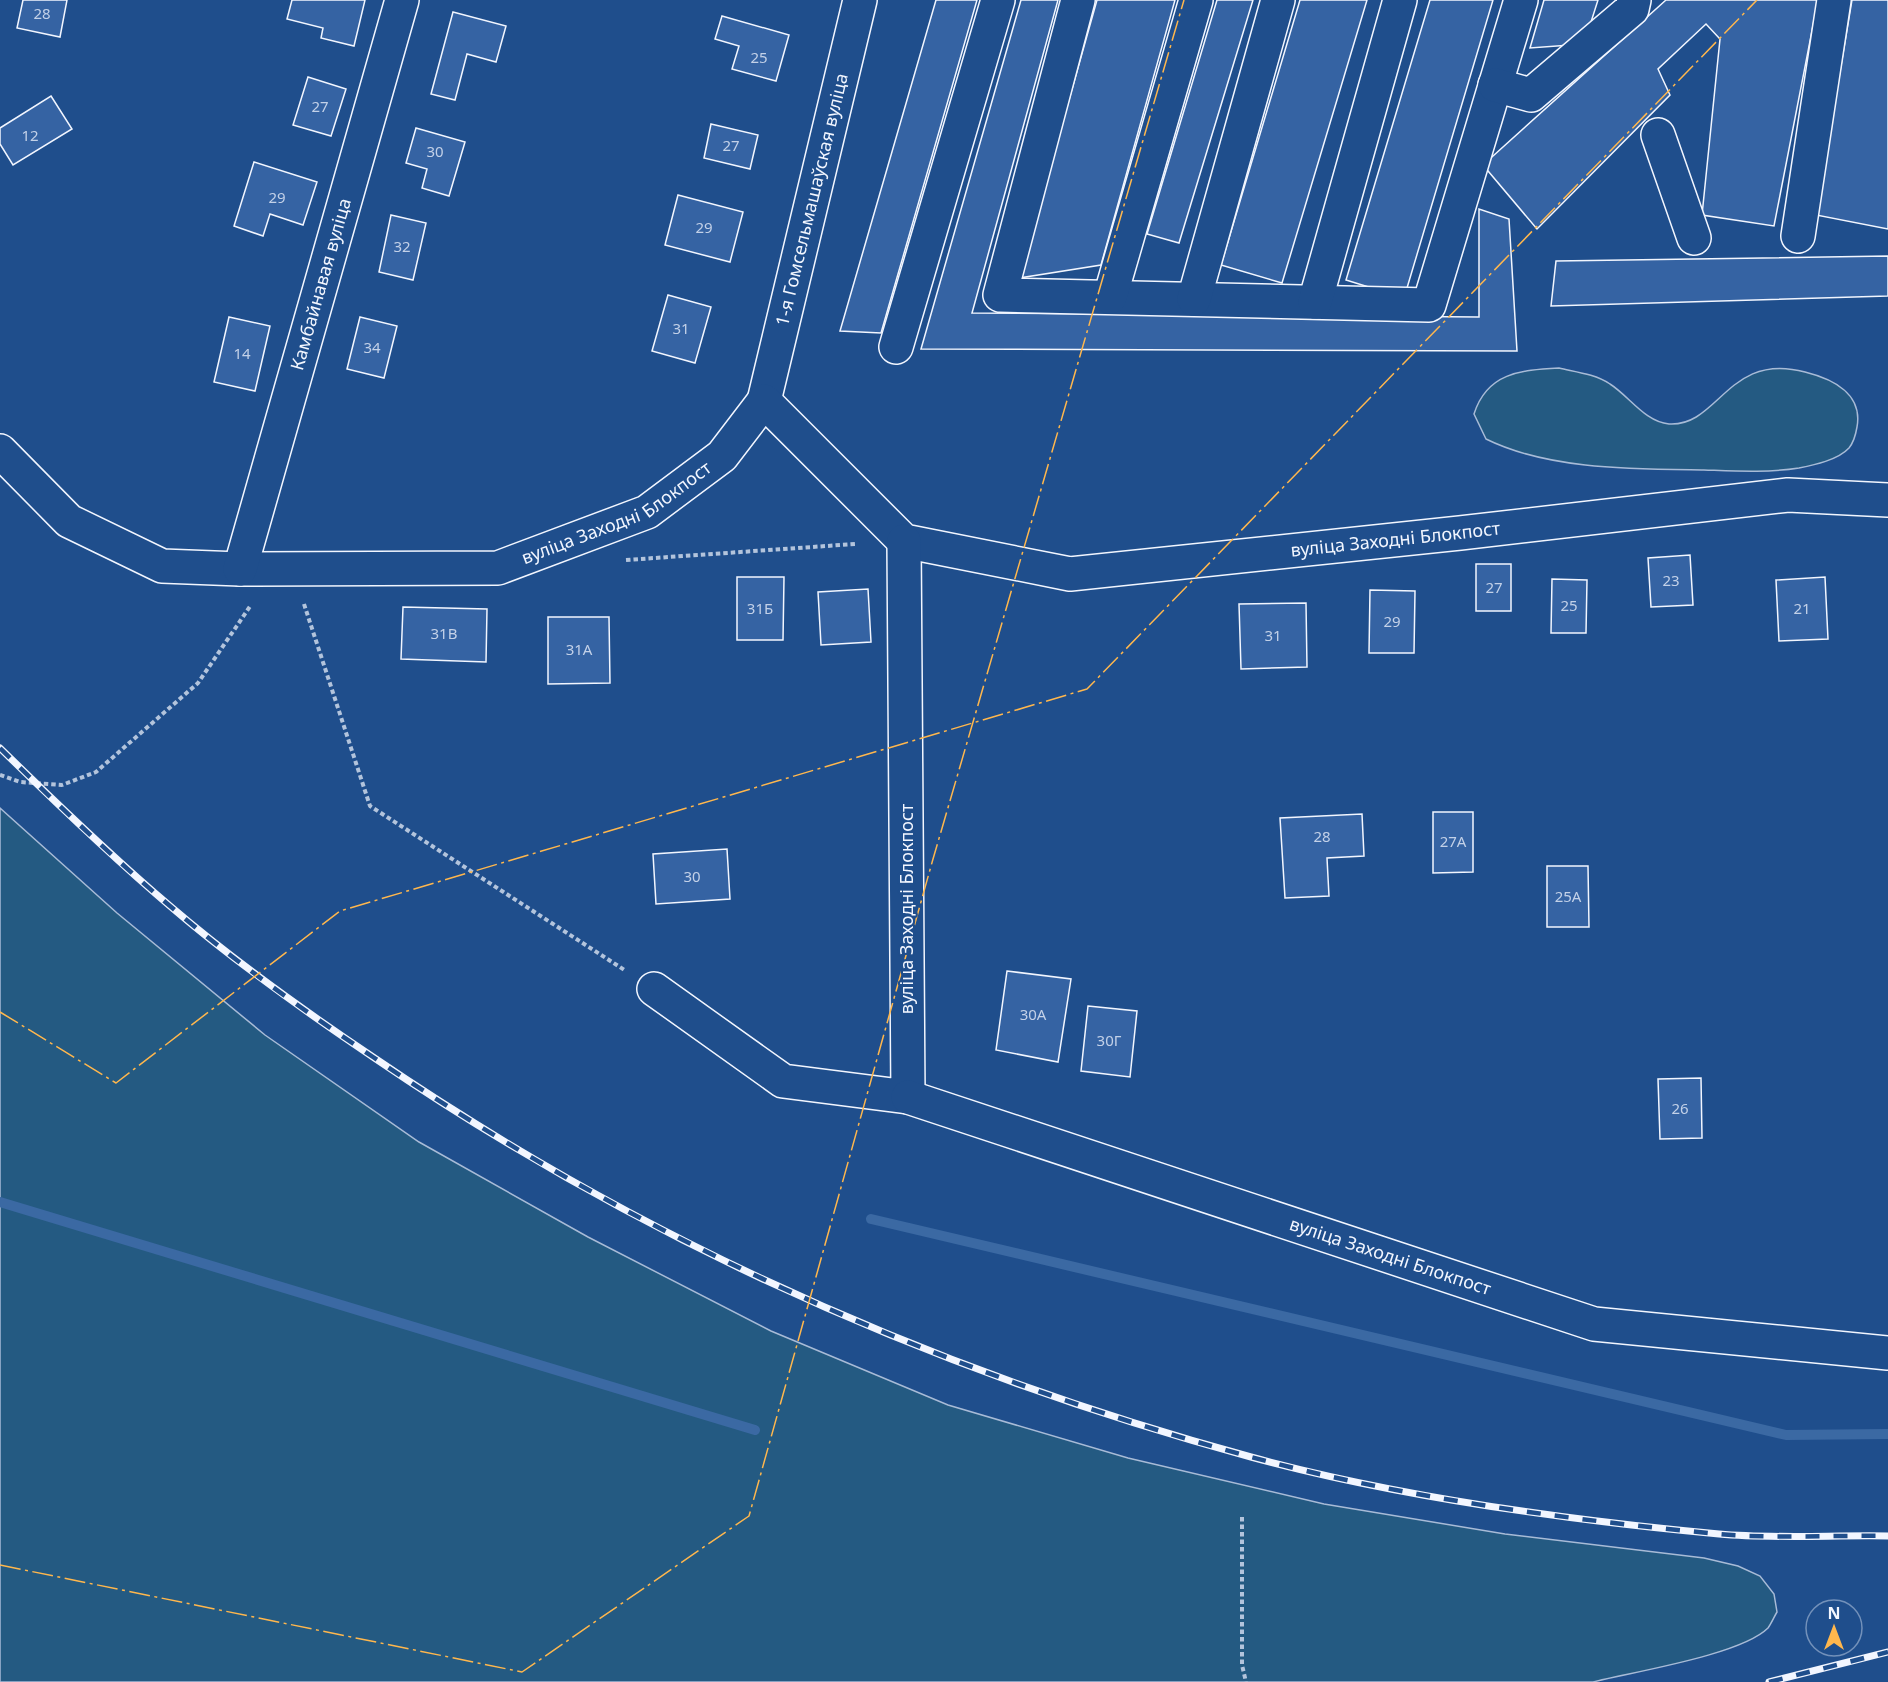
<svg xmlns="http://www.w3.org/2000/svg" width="1888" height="1682" font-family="'Noto Sans',sans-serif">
  <rect width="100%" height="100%" fill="#1f4e8c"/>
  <g fill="#245a82" stroke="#a8bbd7" stroke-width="1.5">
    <path d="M1559,368C1576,372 1595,374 1610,384C1629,396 1645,422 1669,424C1719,427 1728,351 1805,372C1833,379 1863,394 1857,427C1856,433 1853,443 1849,448C1838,460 1814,465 1799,468C1768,473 1734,471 1704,470C1634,469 1549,470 1486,439L1474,414C1487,373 1520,370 1559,368Z"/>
    <path d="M0,808L117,913L265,1035L419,1142L588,1237L771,1331L948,1405L1128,1458L1324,1504L1505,1534L1704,1558L1738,1566L1760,1576L1774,1594L1777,1612C1774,1617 1771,1624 1768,1628C1741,1655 1632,1672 1593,1682H0Z"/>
  </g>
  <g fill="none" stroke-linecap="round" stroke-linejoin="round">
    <g stroke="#3b69a3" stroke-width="10">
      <path d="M0,1202L755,1430"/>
      <path d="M871,1219L1786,1435L1888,1434"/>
    </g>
  </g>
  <g fill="#3563a3" stroke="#f2f6ff" stroke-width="1.5">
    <path d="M23,0H67L60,37L17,28Z"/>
    <path d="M292,0H365L354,46L321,38L323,28L287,19Z"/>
    <path d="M936,0H977L881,333L840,331Z"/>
    <path d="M1021,0H1058L972,313L1479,317V209L1509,219L1517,351L921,349Z"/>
    <path d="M1097,0H1175L1101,265L1019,278Z"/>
    <path d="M1217,0H1253L1179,243L1147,234Z"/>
    <path d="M1300,0H1367L1282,283L1221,265Z"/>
    <path d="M1430,0H1493L1404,298L1346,280Z"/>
    <path d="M1544,0H1598L1584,44L1530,48Z"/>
    <path d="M1666,0H1818L1774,226L1702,215L1720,39L1706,24L1658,69L1670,95L1537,229L1483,165Z"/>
    <path d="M1852,0H1888V229L1816,215Z"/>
    <path d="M453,12L506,26L496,62L467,54L455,100L431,94Z"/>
    <path d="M722,16L789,35L776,81L732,69L739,46L715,39Z"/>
    <path d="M308,77L346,89L331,136L293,125Z"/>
    <path d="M51,96L72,129L13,165L0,144V128Z"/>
    <path d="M711,124L758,135L750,169L704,158Z"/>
    <path d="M416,128L465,142L449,196L422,188L427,169L406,163Z"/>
    <path d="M254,162L317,182L303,225L270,214L263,236L234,226Z"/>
    <path d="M678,195L743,212L730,262L665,245Z"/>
    <path d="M391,215L426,223L413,280L379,272Z"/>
    <path d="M1888,256V296L1551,306L1556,261Z"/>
    <path d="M668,295L711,307L695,363L652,351Z"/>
    <path d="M229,317L270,326L255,391L214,382Z"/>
    <path d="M360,317L397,326L384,378L347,369Z"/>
    <path d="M1690,555L1693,605L1651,607L1648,558Z"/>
    <rect x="1476" y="564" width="35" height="47"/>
    <path d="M737,577H784L783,640H737Z"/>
    <path d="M1825,577L1828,639L1779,641L1776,580Z"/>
    <path d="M1552,579L1587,580L1586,633H1551Z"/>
    <path d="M868,589L871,642L821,645L818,592Z"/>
    <path d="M1370,590L1415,591L1414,653H1369Z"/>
    <path d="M1306,603L1307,667L1241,669L1239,604Z"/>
    <path d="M403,607L487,609L486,662L401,659Z"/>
    <path d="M548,617H609L610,683L548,684Z"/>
    <path d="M1433,812H1473V872L1433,873Z"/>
    <path d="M1362,814L1364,856L1327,858L1329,896L1285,898L1280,818Z"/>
    <path d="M727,849L730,899L656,904L653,854Z"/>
    <path d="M1547,866H1588L1589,927H1547Z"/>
    <path d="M1007,971L1071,979L1058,1062L996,1050Z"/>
    <path d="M1088,1006L1137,1011L1130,1077L1081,1071Z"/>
    <path d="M1701,1078L1702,1138L1660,1139L1658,1079Z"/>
  </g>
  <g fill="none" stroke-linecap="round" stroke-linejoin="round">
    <g stroke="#f2f6ff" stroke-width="36">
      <g id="minor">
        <path d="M1078,0L1000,295L1429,305L1521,0"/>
        <path d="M1495,85L1531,95L1632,9L1634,0"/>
        <path d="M1658,135L1694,238"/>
        <path d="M1798,236L1834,0"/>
        <path d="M1110,297L1196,0"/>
        <path d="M1194,299L1278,0"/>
        <path d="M1315,302L1400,0"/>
        <path d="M896,347L998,0"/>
        <path id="s1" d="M764,401L860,0"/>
        <path id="s2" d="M0,451L69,521L162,566L240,569L498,568L647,512L722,456L764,401L904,541L1070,574L1460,533L1788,495L1888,500"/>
        <path id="s3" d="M240,569L402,0"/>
        <path d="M654,989L783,1081L908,1097L904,541"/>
        <path id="s4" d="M908,1097L1594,1324L1888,1353"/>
      </g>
    </g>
    <g stroke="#b3c4dc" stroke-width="4" stroke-dasharray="4.5 3" stroke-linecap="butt">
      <path d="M626,560L855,544"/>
      <path d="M304,604L370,806L626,971"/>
      <path d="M0,775L20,782L62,785L96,772L198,683L251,605"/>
      <path d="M1242,1517V1665L1246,1682"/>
    </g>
    <use href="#minor" stroke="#1f4e8c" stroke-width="33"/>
    <g stroke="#f2f6ff" stroke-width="7">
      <g id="rail">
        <path d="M0,748C55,802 111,856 170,906C234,961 303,1010 373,1057C641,1240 938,1372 1251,1457C1399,1497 1568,1520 1719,1534C1775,1539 1832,1535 1888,1536"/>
        <path d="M1769,1682L1888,1652"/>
      </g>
    </g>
    <use href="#rail" stroke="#1f4e8c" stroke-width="4.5" stroke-dasharray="14" stroke-linecap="butt"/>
    <g stroke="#ffb74d" stroke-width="1.5" stroke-dasharray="21 4.5 3 4.5" stroke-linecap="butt">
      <path d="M0,1012L116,1083L340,911L1087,689L1757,0"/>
      <path d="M0,1565L522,1672L749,1516L933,859L1184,0"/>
    </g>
  </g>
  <g text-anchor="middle" stroke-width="4.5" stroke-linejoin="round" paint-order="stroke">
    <g font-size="15" fill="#c3d1e8">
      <text x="42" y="19">28</text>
      <text x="759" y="63">25</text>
      <text x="320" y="112">27</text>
      <text x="30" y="141">12</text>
      <text x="731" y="151">27</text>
      <text x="435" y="157">30</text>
      <text x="277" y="203">29</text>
      <text x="704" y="233">29</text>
      <text x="402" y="252">32</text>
      <text x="681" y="334">31</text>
      <text x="372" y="353">34</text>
      <text x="242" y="359">14</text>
      <text x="1671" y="586">23</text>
      <text x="1494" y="593">27</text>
      <text x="1569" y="611">25</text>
      <text x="760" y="614">31Б</text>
      <text x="1802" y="614">21</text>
      <text x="1392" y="627">29</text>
      <text x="444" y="639">31В</text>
      <text x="1273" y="641">31</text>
      <text x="579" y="655">31А</text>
      <text x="1322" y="842">28</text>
      <text x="1453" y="847">27А</text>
      <text x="692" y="882">30</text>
      <text x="1568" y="902">25А</text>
      <text x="1033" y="1020">30А</text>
      <text x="1109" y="1046">30Г</text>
      <text x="1680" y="1114">26</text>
    </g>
    <g font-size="18" fill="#f2f6ff" stroke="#1f4e8c">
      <text dy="6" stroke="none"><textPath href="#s1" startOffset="207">1-я Гомсельмашаўская вуліца</textPath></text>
      <text dy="6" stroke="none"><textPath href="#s3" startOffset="296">Камбайнавая вуліца</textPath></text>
      <text dy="6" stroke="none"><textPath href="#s2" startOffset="669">вуліца Заходні Блокпост</textPath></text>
      <text dy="6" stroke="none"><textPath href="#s2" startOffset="1554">вуліца Заходні Блокпост</textPath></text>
      <text transform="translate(907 909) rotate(-90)" y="6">вуліца Заходні Блокпост</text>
      <text dy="6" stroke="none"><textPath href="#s4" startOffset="508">вуліца Заходні Блокпост</textPath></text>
    </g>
  </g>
  <g transform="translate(1834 1628)"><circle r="28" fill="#1f4e8c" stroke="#7391ba" stroke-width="1.5"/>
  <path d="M0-4.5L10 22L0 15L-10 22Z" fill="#ffb74d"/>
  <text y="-9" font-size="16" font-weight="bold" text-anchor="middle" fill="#f2f6ff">N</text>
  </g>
</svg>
